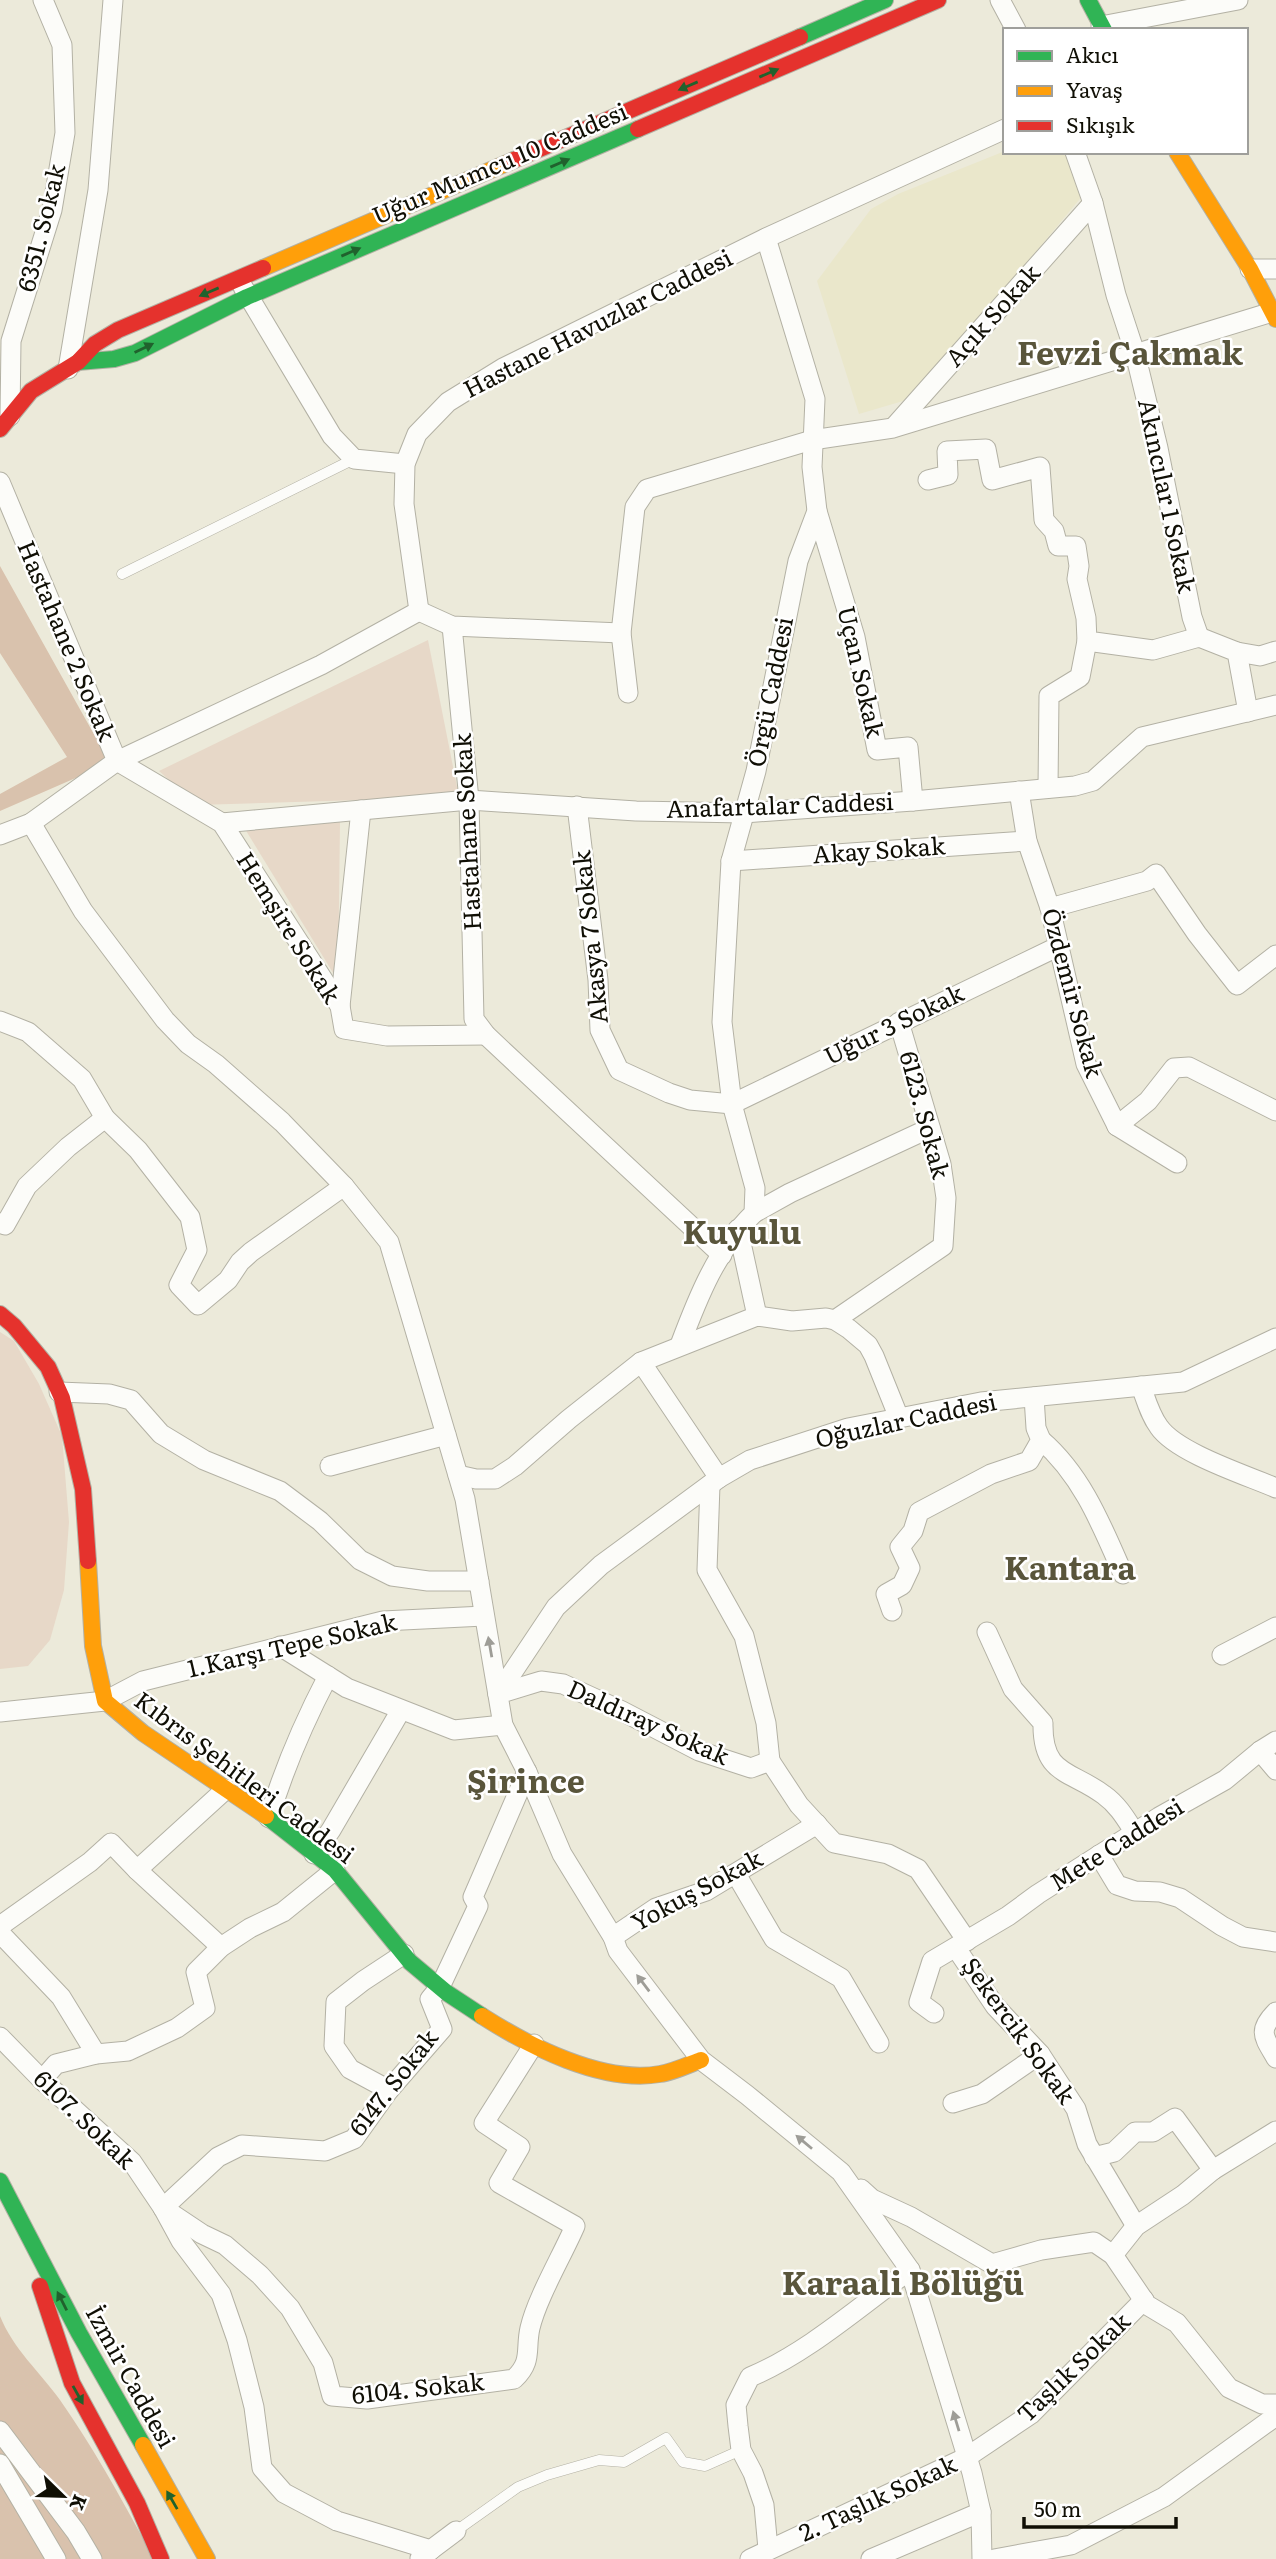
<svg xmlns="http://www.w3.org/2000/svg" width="1276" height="2559" font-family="Literata,serif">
  <rect width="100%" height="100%" fill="#eceada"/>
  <path fill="#eae7cb" d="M1005,151L1064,152L1084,194L993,303L903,401L859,414L817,281L871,209L898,194Z"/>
  <g fill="#e7d8c8">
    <path d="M428,640L459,797L197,805L159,771Z"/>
    <path d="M340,822L338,981L245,829Z"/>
    <path d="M0,1332L14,1341L39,1384L62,1436L69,1522L64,1590L50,1640L28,1666L0,1669Z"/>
  </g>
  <g fill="#d9c2ad">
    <path d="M0,566L110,763L0,811V794L67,757L0,653Z"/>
    <path d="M0,2316C13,2349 40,2372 60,2400C95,2450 125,2505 154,2559H0Z"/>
  </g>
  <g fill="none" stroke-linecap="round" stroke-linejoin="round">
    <g stroke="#b3b1a4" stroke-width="11">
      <g id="lane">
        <path d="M122,574L354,459"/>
        <path d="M456,2531L518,2487L547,2475L599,2460L624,2462L666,2438L683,2462L705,2466L741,2450"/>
      </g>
    </g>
    <g stroke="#b3b1a4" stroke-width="21">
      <g id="street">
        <path d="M1000,0L1016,30"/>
        <path d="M1101,26L1238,0"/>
        <path d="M1075,152L1093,203L1116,295L1135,353L1158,448L1192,617L1199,637"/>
        <path d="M1250,269H1276"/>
        <path d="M243,287L332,436L354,459L405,464"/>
        <path d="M68,369L98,190L113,0"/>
        <path d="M10,416L11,341L52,210L65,133L62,45L43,0"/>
        <path d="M894,427L1093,203"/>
        <path d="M928,480L948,475L947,451L986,449L992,480L1040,467L1044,520L1054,531L1058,546H1076L1079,566L1077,579L1086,618L1087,641L1153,650L1199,637L1237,652L1248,712"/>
        <path d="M0,482L117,761"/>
        <path d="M817,511L855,637L877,750L908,747L913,801"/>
        <path d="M419,611L452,626L621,633"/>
        <path d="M452,626L469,800L474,1019L486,1035L519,1066L722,1255"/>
        <path d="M1237,652L1260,656L1276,651"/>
        <path d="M628,693L621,633L635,507L647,489L812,440L893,428L1272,312"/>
        <path d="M117,761L222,823L340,1006L344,1029L387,1036L486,1035"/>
        <path d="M1048,788L1049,696L1080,677L1087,641"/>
        <path d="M1019,791L1027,841L1050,908L1086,1064L1117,1126"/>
        <path d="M577,806L598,980L600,1030L619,1070L669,1093L690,1100L732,1104L1057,947"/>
        <path d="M31,823L83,911L165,1020L188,1044L216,1064L282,1122L344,1186L389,1242L465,1499L503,1725L527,1772L562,1854L613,1937L618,1951L701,2060L747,2095L841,2172L910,2270L972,2473L981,2512L982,2559"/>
        <path d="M222,823L469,800L636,811L744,813L913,801L1075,786L1093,781L1142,737L1276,705"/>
        <path d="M0,835L31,823L117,761L321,665L419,611L404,504L405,464L417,434L448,402L503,368L766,238L1005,129"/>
        <path d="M731,861L1027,841"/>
        <path d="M1050,908L1147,881L1156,874L1197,934L1237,985L1276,955"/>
        <path d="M340,1006L361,810"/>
        <path d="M0,1021L28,1032L82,1079L105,1118L138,1150L190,1217L197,1250L179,1285L198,1305L228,1280L240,1262L251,1252L344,1186"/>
        <path d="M1117,1126L1148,1101L1174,1068L1189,1067L1276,1111"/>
        <path d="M1117,1126L1177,1163"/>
        <path d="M754,1213L790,1193L930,1128"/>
        <path d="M0,1223L5,1225L27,1186L68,1147L105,1118"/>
        <path d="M738,1229L757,1316"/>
        <path d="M835,1320L943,1246L946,1198L941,1164L899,1022"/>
        <path d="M680,1345C698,1297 717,1249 754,1213L755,1188L732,1104L722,1022L731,861L756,771L798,561L817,511L812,467L815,399L766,238"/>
        <path d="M641,1362L719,1478"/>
        <path d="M1141,1386C1146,1400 1150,1415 1159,1427C1177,1453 1246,1475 1276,1488"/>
        <path d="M59,1392L109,1394L131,1400L161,1434L204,1460L280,1491L320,1521L360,1560L392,1576L428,1581H479"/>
        <path d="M1041,1440C1082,1475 1102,1526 1123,1574"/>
        <path d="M330,1466L446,1435"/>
        <path d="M458,1475L476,1479H495L515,1466L569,1419L641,1362L757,1316L792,1321L826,1318L835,1320L849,1329L868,1345L874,1356L899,1418"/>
        <path d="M710,1485L707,1570L744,1636L766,1723L770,1761"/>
        <path d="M892,1611L886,1594L902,1585L910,1568L900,1547L913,1531L919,1512L991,1474L1029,1461L1041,1440L1036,1428L1034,1397"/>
        <path d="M987,1632L1013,1689L1043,1723C1042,1776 1071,1770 1104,1795C1118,1805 1126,1819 1135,1833"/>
        <path d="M280,1646L347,1688L454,1730L503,1725"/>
        <path d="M1222,1655L1276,1627"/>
        <path d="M498,1694L556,1607L601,1565L719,1478L750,1460L848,1428L981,1402L1183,1382L1276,1338"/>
        <path d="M498,1694L541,1681L563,1684L622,1711L699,1751L751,1768L770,1761L799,1805L834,1843L888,1854L918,1869L967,1941"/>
        <path d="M0,1712L105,1701L143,1681L383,1621L484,1616"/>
        <path d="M1260,1751L1276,1770"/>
        <path d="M269,1818C284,1768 304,1722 328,1676"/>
        <path d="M314,1854L331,1830L401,1710"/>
        <path d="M1099,1855L1117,1885L1135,1891L1160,1892L1180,1898L1222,1926L1243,1937L1276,1942"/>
        <path d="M137,1870L221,1947"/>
        <path d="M736,1874L774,1939L841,1978L879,2043"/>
        <path d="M0,1926L90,1862L111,1843L137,1870L226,1789"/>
        <path d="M0,1933L61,1997L96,2054"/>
        <path d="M613,1937L656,1908L706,1891L817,1824"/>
        <path d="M956,1948L995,2006L1040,2054L1076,2109L1087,2144L1136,2226"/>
        <path d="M1276,2012C1257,2031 1264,2037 1276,2058"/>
        <path d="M934,2013L919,2002L932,1961L1008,1916L1038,1894L1159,1817L1225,1780L1260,1751L1276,1741"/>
        <path d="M0,2037L42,2080L132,2162L163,2208L181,2241L221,2294L237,2340L254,2407L262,2468L284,2493L337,2521L431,2550"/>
        <path d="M42,2080L56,2064L96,2054L128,2051L177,2028L205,2008L196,1972L221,1947L250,1928L283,1912L335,1870"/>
        <path d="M389,2090L350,2069L334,2046L336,2002L363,1981L404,1954"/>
        <path d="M953,2103L982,2094L1040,2054"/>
        <path d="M1094,2157L1114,2152L1135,2132H1153L1175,2118L1213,2170"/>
        <path d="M861,2189L872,2199L911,2217L992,2264L1041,2250L1094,2242L1113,2255L1147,2305L1177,2323L1229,2388L1262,2404H1276"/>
        <path d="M163,2208L202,2234L225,2245L260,2275L290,2308L323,2363L332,2396L367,2399L514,2379C533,2361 525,2350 530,2328C537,2298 562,2256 575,2226L499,2183L520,2147L484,2123L534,2044"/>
        <path d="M163,2208L218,2157L242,2145L325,2151L354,2139L389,2090L442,2029L430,1999L440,1987L478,1906L473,1897L527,1772"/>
        <path d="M1113,2255L1136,2226L1183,2195L1213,2170L1276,2131"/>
        <path d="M0,2431L76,2532L92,2559"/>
        <path d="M0,2464L56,2559"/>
        <path d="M768,2549L764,2505L753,2473L741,2450L738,2426L736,2405L750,2377C806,2354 860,2306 910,2270"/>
        <path d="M420,2558L456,2531"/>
        <path d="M750,2559L967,2457L1031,2414L1144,2300"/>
        <path d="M871,2559L981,2512"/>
        <path d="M994,2559L1071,2545L1164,2497L1276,2416"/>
      </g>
    </g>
    <g stroke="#b3b1a4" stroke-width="18">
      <g id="fast">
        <path d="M1088,0L1104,30"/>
        <path d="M800,37L885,0"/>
        <path d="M78,362L114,359L135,353L247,297L638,129"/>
        <path d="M266,1816L335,1870L410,1962L447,1993L482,2016"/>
        <path d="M0,2181L79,2333L143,2445"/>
      </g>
    </g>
    <g stroke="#b3b1a4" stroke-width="18">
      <g id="slow">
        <path d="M1177,152L1250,269L1276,319"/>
        <path d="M263,268L514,160"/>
        <path d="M88,1561L93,1646L105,1701L143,1733L266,1816"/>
        <path d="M482,2016C529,2046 602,2084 660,2074C673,2072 688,2065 701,2060"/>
        <path d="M143,2445L207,2559"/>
      </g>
    </g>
    <g stroke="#b3b1a4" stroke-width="18">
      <g id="jam">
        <path d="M638,129L938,0"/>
        <path d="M514,160L800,37"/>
        <path d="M0,429L31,391L78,362L95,344L118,330L263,268"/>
        <path d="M0,1314L14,1326L48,1367L62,1398L83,1489L88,1561"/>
        <path d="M40,2286L72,2383L137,2503L161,2559"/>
      </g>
    </g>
    <use href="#lane" stroke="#fcfcf9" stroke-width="10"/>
    <use href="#street" stroke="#fcfcf9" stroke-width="19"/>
    <use href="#fast" stroke="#30b455" stroke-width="16"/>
    <use href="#slow" stroke="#ff9f0a" stroke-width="16"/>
    <use href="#jam" stroke="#e5322d" stroke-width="16"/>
  </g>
  <defs><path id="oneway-solid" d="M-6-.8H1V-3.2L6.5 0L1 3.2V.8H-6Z" transform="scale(1.75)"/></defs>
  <g fill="#20622d">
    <use href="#oneway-solid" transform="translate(769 73) rotate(-23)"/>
    <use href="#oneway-solid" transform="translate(688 86) rotate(157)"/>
    <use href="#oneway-solid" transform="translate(560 163) rotate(-23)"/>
    <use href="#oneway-solid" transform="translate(351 252) rotate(-23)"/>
    <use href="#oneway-solid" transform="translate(209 292) rotate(157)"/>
    <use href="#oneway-solid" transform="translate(144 348) rotate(-26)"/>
    <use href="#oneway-solid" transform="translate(62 2301) rotate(-117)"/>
    <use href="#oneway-solid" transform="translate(78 2395) rotate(61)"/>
    <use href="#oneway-solid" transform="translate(172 2500) rotate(-120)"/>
  </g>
  <g fill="#9e9d97">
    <use href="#oneway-solid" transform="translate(490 1647) rotate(-100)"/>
    <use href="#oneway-solid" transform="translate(643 1983) rotate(-127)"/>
    <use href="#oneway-solid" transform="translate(804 2142) rotate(-140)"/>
    <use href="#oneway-solid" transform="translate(956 2421) rotate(-107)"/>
  </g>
  <g text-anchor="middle" stroke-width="5" stroke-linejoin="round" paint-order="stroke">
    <g font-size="24" fill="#100f05" stroke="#fff">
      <text transform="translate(500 164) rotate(-23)" y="8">Uğur Mumcu 10 Caddesi</text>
      <text transform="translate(42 228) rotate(-76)" y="8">6351. Sokak</text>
      <text transform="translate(993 316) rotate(-48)" y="8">Açık Sokak</text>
      <text transform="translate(598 324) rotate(-27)" y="8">Hastane Havuzlar Caddesi</text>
      <text transform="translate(1166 496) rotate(78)" y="8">Akıncılar 1 Sokak</text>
      <text transform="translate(66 641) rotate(67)" y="8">Hastahane 2 Sokak</text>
      <text transform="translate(860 672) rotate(77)" y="8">Uçan Sokak</text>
      <text transform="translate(771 692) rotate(-79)" y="8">Örgü Caddesi</text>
      <text transform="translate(780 806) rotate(-2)" y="8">Anafartalar Caddesi</text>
      <text transform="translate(468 832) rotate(-93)" y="8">Hastahane Sokak</text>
      <text transform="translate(879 851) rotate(-4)" y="8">Akay Sokak</text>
      <text transform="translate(288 928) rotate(58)" y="8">Hemşire Sokak</text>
      <text transform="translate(591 937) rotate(-96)" y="8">Akasya 7 Sokak</text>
      <text transform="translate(1072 993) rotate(75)" y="8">Özdemir Sokak</text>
      <text transform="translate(894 1025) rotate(-26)" y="8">Uğur 3 Sokak</text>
      <text transform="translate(924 1115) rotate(75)" y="8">6123. Sokak</text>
      <text transform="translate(906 1421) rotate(-12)" y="8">Oğuzlar Caddesi</text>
      <text transform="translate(292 1646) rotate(-13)" y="8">1.Karşı Tepe Sokak</text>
      <text transform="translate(648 1723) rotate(24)" y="8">Daldıray Sokak</text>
      <text transform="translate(244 1778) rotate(37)" y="8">Kıbrıs Şehitleri Caddesi</text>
      <text transform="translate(1117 1845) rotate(-32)" y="8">Mete Caddesi</text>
      <text transform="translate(697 1891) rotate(-28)" y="8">Yokuş Sokak</text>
      <text transform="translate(1018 2031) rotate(54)" y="8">Şekercik Sokak</text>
      <text transform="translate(394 2083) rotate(-52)" y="8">6147. Sokak</text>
      <text transform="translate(84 2120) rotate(44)" y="8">6107. Sokak</text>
      <text transform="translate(1074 2368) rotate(-44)" y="8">Taşlık Sokak</text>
      <text transform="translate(130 2377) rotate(61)" y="8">İzmir Caddesi</text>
      <text transform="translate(418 2389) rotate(-6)" y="8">6104. Sokak</text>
      <text transform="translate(878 2499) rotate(-25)" y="8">2. Taşlık Sokak</text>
    </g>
    <g font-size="32" font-weight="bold" fill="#59553b" stroke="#fff">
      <text x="1130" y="365">Fevzi Çakmak</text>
      <text x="742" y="1244">Kuyulu</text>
      <text x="1070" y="1580">Kantara</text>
      <text x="526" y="1793">Şirince</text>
      <text x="903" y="2295">Karaali Bölüğü</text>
    </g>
  </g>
  <rect x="1003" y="28" width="245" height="126" fill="#ffffff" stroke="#9f9f9b" stroke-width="2"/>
  <rect x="1017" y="51" width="35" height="10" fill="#30b455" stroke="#9f9f9b" stroke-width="2"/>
  <text x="1066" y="63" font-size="21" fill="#100f05">Akıcı</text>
  <rect x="1017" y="86" width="35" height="10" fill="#ff9f0a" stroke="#9f9f9b" stroke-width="2"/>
  <text x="1066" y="98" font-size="21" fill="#100f05">Yavaş</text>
  <rect x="1017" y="121" width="35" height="10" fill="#e5322d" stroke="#9f9f9b" stroke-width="2"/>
  <text x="1066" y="133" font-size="21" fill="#100f05">Sıkışık</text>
  <g transform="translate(63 2496) rotate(113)" stroke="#ffffff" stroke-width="5" paint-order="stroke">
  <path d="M0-5L12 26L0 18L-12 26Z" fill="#100f05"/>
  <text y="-10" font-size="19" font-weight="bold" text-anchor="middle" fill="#100f05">K</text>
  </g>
  <path d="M1024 2517v10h152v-10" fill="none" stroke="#100f05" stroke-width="3.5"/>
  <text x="1034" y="2517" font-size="21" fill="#100f05" stroke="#ffffff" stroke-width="5" paint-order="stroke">50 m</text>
</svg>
